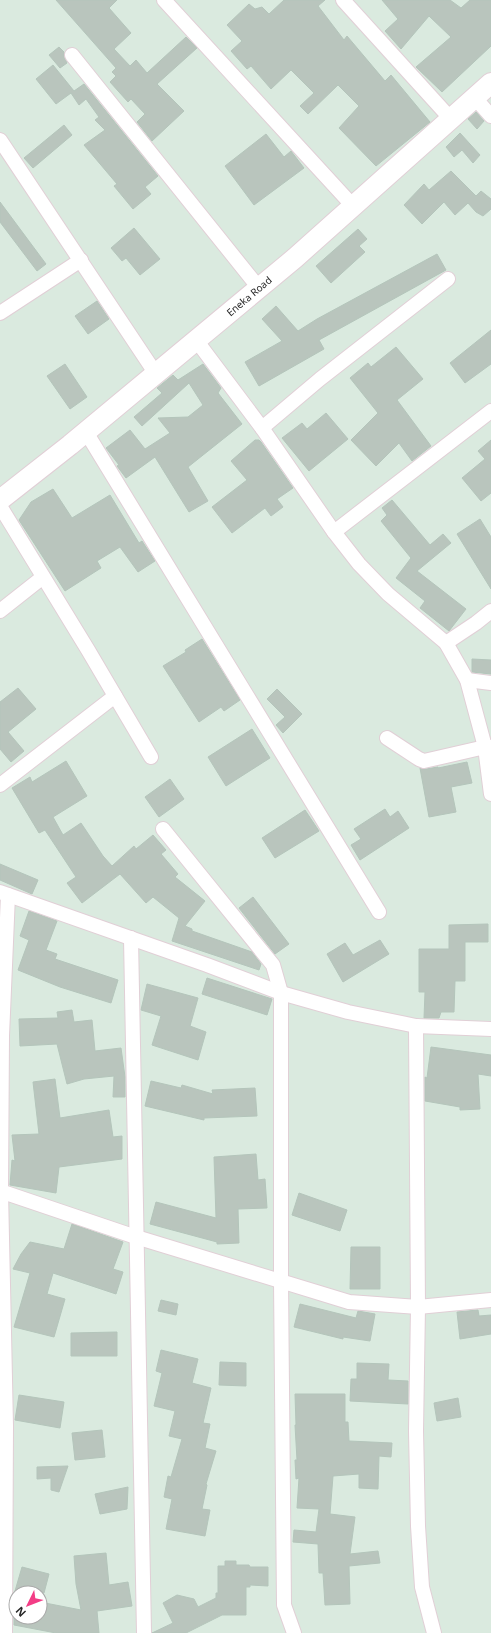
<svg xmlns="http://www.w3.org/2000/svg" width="491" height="1633" font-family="'Noto Sans',sans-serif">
  <rect width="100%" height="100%" fill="#daeadf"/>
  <g fill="#b9c5bd" stroke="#b4c5bb">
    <path d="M56,0H117L109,8L131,33L114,49L130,66L136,60L147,73L186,37L197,48L157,84L184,111L152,141L137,122L145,114L131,99L128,102L110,82L116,76L112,72L116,68Z"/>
    <path d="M284,0H325L318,6L344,40L347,36L385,81L391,75L430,122L376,166L339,128L359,106L338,85L308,114L300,106L314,93L291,70L271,89L251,66L247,69L231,51L242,41L227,25L249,4L255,9L262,7L269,14Z"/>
    <path d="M382,0H450L461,8L470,0H491V46L442,92L416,67L451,37L429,16L401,49L385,31L398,19Z"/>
    <path d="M59,47L64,52V57L67,63L60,68L49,55Z"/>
    <path d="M53,65L74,91L84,84L158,176L145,187L151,194L133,209L114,186L117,184L84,145L105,130L95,120L99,117L86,99L79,105L71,93L56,104L36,79Z"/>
    <path d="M476,112L484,121L477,129L468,119Z"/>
    <path d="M64,125L72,135L33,168L24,158Z"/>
    <path d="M460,133L480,155L473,163L462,150L454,157L446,147Z"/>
    <path d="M266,134L284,157L291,151L304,168L254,205L225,166Z"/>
    <path d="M451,171L476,196L481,191L491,199V209L483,216L476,212L468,203L455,215L444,202L422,224L404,205L424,184L429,190Z"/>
    <path d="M0,202L46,264L37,271L0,222Z"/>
    <path d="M134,228L160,259L140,275L126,258L122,261L111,248Z"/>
    <path d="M358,229L367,239L359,246L365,252L331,283L316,266Z"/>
    <path d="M437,254L446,270L319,340L324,349L259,386L245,362L282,341L262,319L276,306L298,331L317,319Z"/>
    <path d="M97,301L109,319L88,334L75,316Z"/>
    <path d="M491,330V364L465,383L450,363Z"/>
    <path d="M396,347L423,379L397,400L431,446L412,461L399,443L376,466L351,440L378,413L350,378L368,363L371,367Z"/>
    <path d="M65,364L87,397L70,409L47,376Z"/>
    <path d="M203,364L221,388L218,393L242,424L188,467L208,501L189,512L155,457L126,478L117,466L119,465L106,448L130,430L145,449L170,433L158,418L188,417L203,405L189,383L142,426L134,417L162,393L157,388L173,375L178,380Z"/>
    <path d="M326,413L348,439L309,471L282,438L302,423L307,429Z"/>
    <path d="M255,440H259L261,442L293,488L277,499L283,507L271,516L265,508L232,533L212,507L247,480L231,461Z"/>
    <path d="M491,440V493L481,501L462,478L485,459L478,451Z"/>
    <path d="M53,489L72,518L110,495L139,543L142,541L155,561L138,572L120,547L97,561L101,568L65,591L19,520L31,502Z"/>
    <path d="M392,500L430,545L443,534L451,543L417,571L466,609L449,631L420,608L425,601L396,578L411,558L381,521L387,515L382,508Z"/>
    <path d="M480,519L491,537V589L457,534Z"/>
    <path d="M202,639L240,700L224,711L221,707L199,722L163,666L186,652L185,650Z"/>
    <path d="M472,659L491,660V674L472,672Z"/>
    <path d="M18,688L36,709L8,732L24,751L11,762L0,749V702Z"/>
    <path d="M277,689L302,714L283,733L276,725L285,717L267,699Z"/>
    <path d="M252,729L270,758L226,786L208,757Z"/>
    <path d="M66,761L87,796L53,817L63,835L81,823L103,856L112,866L134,846L136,849L153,835L166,850L161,854L178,874L175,877L205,901L185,926L192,929V931L252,952L261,964L259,970L172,941L179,918L153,897L146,903L120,874L82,903L67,883L76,877L45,830L39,833L12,788L30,777L32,782Z"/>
    <path d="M467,762L472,783L451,787L456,812L429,817L420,768L426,769L438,767V768Z"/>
    <path d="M170,779L184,799L159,817L145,797Z"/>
    <path d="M385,809L390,817L398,811L409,828L360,860L351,845L361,839L354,829Z"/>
    <path d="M305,810L319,831L275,858L262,838Z"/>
    <path d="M0,864L38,880L32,894L0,880Z"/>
    <path d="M253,897L289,944L275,954L239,908Z"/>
    <path d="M29,911L57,921L46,950L57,954L55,959L118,980L111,1003L60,987L18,970L29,940L20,936Z"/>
    <path d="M488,924V942H465V981H455L454,1012H441L439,1018H424L425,992H419V949H449V925Z"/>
    <path d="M380,940L389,954L343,982L327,954L345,943L353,955Z"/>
    <path d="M207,978L272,999L267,1015L202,994Z"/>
    <path d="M147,984L198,998L190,1026L206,1032L198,1060L152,1045L161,1016L141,1010Z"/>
    <path d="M72,1010L74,1022L92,1020L95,1051L121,1048L125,1077V1097H113L114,1076L84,1079L67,1084L57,1044L20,1046L19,1019L58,1018L57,1012Z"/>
    <path d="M431,1047L491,1055V1076L478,1074L480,1109L460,1110V1107L425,1101V1077L427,1078Z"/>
    <path d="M55,1079L60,1118L109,1110L113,1137L122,1136V1159L59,1167L56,1193L10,1185L12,1160L15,1161L12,1135L39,1134L33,1082Z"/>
    <path d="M151,1081L181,1088L182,1085L213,1094L212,1090L255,1088L257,1116L204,1118V1120L145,1106Z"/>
    <path d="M256,1154L258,1180L265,1179L267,1208L238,1209L239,1243L217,1244V1242L150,1224L156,1202L216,1218L214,1157Z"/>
    <path d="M299,1193L347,1210L340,1231L292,1215Z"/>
    <path d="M72,1224L123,1242L113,1269L123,1272L116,1294L53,1273L47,1294L65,1299L54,1337L14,1327L30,1273L13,1269L21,1254L30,1242L64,1249Z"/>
    <path d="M351,1247H380V1289H350Z"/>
    <path d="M161,1300L178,1304L176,1315L158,1311Z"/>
    <path d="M300,1304L356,1318L358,1311L375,1314L370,1341L343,1337V1339L294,1327Z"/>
    <path d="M478,1310L479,1316L491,1315V1334L460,1339L457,1312Z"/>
    <path d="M117,1332V1356H71V1333Z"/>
    <path d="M161,1350L198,1359L192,1383L211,1388L203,1423L210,1424L205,1448L216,1451L206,1484L207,1485L202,1509L210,1510L205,1536L166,1529L172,1499L164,1497L168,1476L171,1477L182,1439L169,1436L175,1411L154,1406L162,1373L156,1371Z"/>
    <path d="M220,1362L246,1363V1386L219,1385Z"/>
    <path d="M357,1363L389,1364L388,1380L408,1381V1404L350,1401L351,1379H357Z"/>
    <path d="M295,1394H345V1422H348L349,1441L392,1443L391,1457L379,1456L378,1489L359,1488V1474L333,1476L330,1514L355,1517L350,1554L378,1551L380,1563L349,1566L350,1604L325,1605L323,1573H319L318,1544L293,1542L294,1530L316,1532L319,1509L297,1508L299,1478L296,1479L295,1460H297L295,1425H296Z"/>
    <path d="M19,1395L64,1402L60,1428L15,1420Z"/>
    <path d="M458,1398L461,1417L437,1421L434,1403Z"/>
    <path d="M102,1430L105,1457L75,1460L72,1433Z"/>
    <path d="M68,1466L59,1492L51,1490V1478L37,1479V1467Z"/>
    <path d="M128,1487L127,1509L100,1514L95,1494Z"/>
    <path d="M106,1553L109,1585L128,1582L132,1606L97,1611L99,1633H56L14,1625V1617H40V1602L81,1610L76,1584L74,1556Z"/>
    <path d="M225,1561H236V1565H249L250,1567H268V1586L250,1585V1587H246V1615H222L186,1633H152L173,1623L163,1603L177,1595L194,1599L198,1607L216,1598V1593H218V1566H225Z"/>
    <path d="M22,1567L49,1574L44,1593H22L15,1591Z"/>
  </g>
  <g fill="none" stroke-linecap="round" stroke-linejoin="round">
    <g stroke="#e1cfd6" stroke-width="16">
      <g id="minor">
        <path d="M164,0L353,206"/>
        <path d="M343,0L451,119"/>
        <path d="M72,55L259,288"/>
        <path d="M475,98L491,116"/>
        <path d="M0,140L156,374"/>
        <path d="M0,313L81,260"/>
        <path d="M196,340L262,428L334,532L359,564L388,594L446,643L467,680L485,747L491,794"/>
        <path d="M262,428L320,379L448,279"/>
        <path d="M86,432L379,912"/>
        <path d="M0,506L88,650L151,757"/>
        <path d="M334,532L491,411"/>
        <path d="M0,611L43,577"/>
        <path d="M446,643L476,623L491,611"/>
        <path d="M467,680L491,683"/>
        <path d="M387,738L419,759L424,761L485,747H491"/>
        <path d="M0,785L115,696"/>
        <path d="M163,829L273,965L281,993V1281L284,1605L294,1633"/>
        <path d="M0,892L207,965L281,993L348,1012L416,1026L491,1029"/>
        <path d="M131,938L144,1633"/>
        <path d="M416,1026L418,1307L416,1431L418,1526L422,1587L434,1633"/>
        <path d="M0,1191L136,1237L349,1302L418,1307L491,1300"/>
        <path d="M5,1633L6,1426L1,1191L2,1036L8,895"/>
      </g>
    </g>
    <g stroke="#e1cfd6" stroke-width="22">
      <path id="secondary" d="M0,500L70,445L295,258L491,83"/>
    </g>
    <use href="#minor" stroke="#fff" stroke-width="14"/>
    <use href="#secondary" stroke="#fff" stroke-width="20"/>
  </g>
  <g text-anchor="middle" stroke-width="3" stroke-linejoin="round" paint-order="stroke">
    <g font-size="10" fill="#282828" stroke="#fff">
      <text transform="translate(249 296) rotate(-40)" y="4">Eneka Road</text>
    </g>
  </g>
  <g transform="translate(28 1605) rotate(227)"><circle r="19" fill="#ffffff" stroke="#a9a9a9"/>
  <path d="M0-3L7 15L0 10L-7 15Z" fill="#f33d86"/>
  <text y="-6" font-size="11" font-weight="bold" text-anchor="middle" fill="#282828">N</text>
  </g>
</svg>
